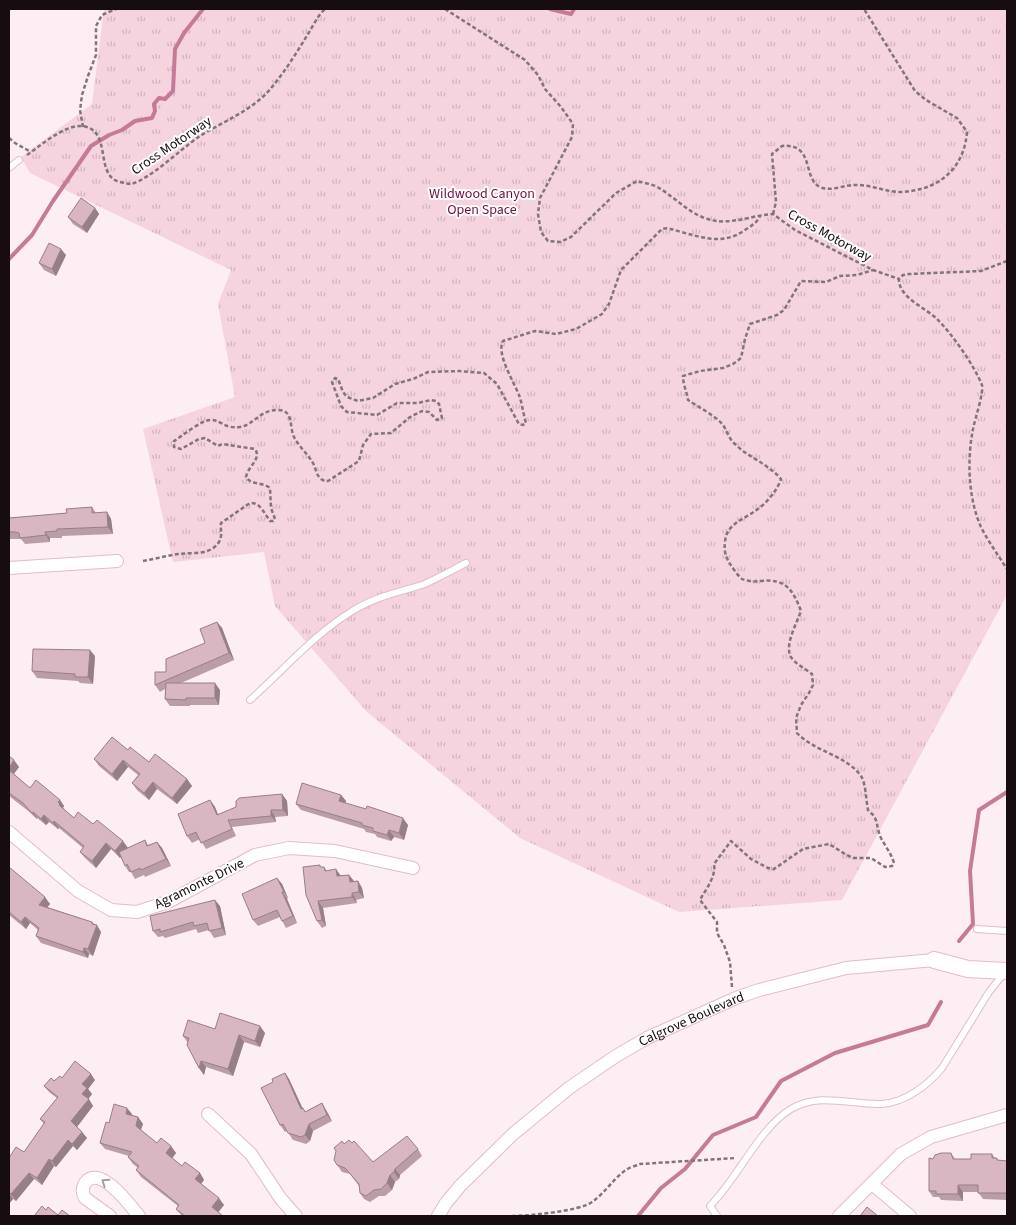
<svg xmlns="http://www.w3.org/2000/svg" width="1016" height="1225" font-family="'Source Sans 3',sans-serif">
  <defs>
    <pattern id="grass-tufts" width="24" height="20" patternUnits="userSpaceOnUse" patternTransform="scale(1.25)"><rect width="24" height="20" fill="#f5d3df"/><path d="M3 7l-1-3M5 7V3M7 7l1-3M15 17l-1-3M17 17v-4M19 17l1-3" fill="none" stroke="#d1b4be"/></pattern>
  </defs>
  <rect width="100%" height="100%" fill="#fdeef3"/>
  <path fill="url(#grass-tufts)" d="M104,9H1007V595L842,900L679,912L520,838L367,712L275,606L264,552L173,562L143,429L235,397L218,304L231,270L30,173L21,157L92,104Z"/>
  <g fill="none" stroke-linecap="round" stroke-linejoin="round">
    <g stroke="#c77998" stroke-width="4">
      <path d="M550,9L571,14L574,9"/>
      <path d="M9,259L32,235L53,201L91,146L109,135L122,130L135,121L152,118L155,111L154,104L159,98L165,99L173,91L175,49L184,33L203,9"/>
      <path d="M959,941L973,924L970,871L979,810L1007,792"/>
      <path d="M638,1216L661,1188L685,1169L713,1135L756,1117L781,1081L835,1053L928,1025L941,1002"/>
    </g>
    <g stroke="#e0bdc9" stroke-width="8">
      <g id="service">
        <path d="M9,168L19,160"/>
        <path d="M250,700C284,670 315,633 354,610C375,597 399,592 422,585C437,579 452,570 466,563"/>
        <path d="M977,929L1007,931"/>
        <path d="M717,1216L710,1206C738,1178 759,1128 791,1109C820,1092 850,1105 881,1104C905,1103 928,1085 942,1068L989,992L1005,972"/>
      </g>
    </g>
    <g stroke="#e0bdc9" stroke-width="14">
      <g id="minor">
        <path d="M9,568L117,561"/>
        <path d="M9,832L78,891L111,910L137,912L168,902L255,855L289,848L335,851L413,868"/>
        <path d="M208,1114L251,1154L281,1199L296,1216"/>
        <path d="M872,1184L910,1216"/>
        <path d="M110,1216L85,1198C82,1193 82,1188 85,1183C99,1163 130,1205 139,1216"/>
        <path id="s1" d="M438,1216L446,1203L460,1186L513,1134L569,1088L616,1056L647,1038L736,998L759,990L846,968L934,960"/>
        <path d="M839,1216L901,1154L931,1137L1007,1115"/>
      </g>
    </g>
    <g stroke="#e0bdc9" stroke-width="18">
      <path id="tertiary" d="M934,960L968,969L1007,971"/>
    </g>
    <g stroke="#817579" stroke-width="2.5" stroke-dasharray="4 2.5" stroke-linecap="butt">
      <path d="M445,9L525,60L538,75L545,89L561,107L573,124L572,137L540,198L538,214L541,232L548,241L560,242L571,237L616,193L637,181C644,183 653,184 659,188C676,198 690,215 711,220C732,225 753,215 773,214L795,230L873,270L899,279"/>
      <path d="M83,127L80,110L82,95L88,76L96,55V26L102,15L116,9"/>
      <path d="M9,138L15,143L31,152"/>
      <path d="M27,155C40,146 63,126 80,126C114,127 93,176 120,182C124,183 128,184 131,184C150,179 180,150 197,138C221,122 253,111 272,87C286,70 297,52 308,34C313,26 318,15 325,9"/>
      <path d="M773,214L776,202L772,154L782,146C815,143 802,178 820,187C830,192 844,185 854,185C870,184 885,192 900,192C937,191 964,170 967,132L957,118L926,100L915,91L864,9"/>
      <path d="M1007,261L981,271L909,274L903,275L899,279C898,297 926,308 937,319C952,334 974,365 982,385C984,392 975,419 973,429C967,459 968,498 981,527C988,541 998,555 1007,569"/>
      <path d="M143,561C154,559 166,556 178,554C192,552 210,556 219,542C223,535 220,530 221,523L250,503C260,502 264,513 270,521H273L275,519L271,508L270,488C263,482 250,485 246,477C248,466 262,459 255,449L222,444L218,446L205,438L199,439L181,449L174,447V441C182,436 203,419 211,420C221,420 224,429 240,427C254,425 259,410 278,410C294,410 289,427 294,437C299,447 309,455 314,465C316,470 317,476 321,479C324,481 325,481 328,481L359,461L363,445L371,434L391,433L410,417L422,411L429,412L437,420L442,418L439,404L436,401L431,400L418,403H397L377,415L347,412L341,406L332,382L335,378L338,379L343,392L347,397L358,401L373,398L395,384L413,379L428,372L459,371L484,373L497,384L519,424L523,425L526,423C523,413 522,403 519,395C514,382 496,354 503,341L535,331L556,334L576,329L602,314L609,304L621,270L662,229C668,227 674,230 681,232C704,238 724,245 745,230C751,226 757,223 760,216"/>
      <path d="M732,987L730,962L724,945L717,933V922L700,900C706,889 716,877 714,864L731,841L751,859L768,868L774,869L803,849L829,844L845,854L853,858H871L885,867L892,866L894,863C891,853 885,846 881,838C875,825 880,820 868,810C866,800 866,784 861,776C846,755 815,752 797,733L796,718L801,705L809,693L813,685L812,674C806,669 795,664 791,657C784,645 797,623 801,611C793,590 786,578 760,581C755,582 746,581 742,579C737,575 733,568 730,564C725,556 724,550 725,542C726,524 743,520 755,511C766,504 777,491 781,479C767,463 749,458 735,444C729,439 727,431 723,425C715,415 698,407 688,400C687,392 683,385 683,376L700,371L723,368L733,364L741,358L745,339L750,324L777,315L784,310L801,281L826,282L840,276L857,275L873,270"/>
      <path d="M512,1216C528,1216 580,1211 592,1202C605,1193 614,1178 626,1170C630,1167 636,1166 640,1164L736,1158"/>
    </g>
    <use href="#service" stroke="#fff" stroke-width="6"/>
    <use href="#minor" stroke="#fff" stroke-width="12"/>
    <use href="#tertiary" stroke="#fff" stroke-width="16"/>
  </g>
  <g fill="#ba9da7">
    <path d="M95,208L99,214L87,233L73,224L68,217Z"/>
    <path d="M66,255L56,276L44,270L39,263Z"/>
    <path d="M92,507L96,513L107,512L111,519L113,534L62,536V538H50V542L25,544L21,539H9V518L67,513Z"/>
    <path d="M217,622L222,628L234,660L181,683L220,690L219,705H190V706H170L165,699V689L160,692L155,685L166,672L205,643Z"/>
    <path d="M95,656L93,684L80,683L78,681L37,678L32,671Z"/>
    <path d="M128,750L149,762L187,779L192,786L177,804L157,789L149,800L137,790L132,783L138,775L128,767L117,781L99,766L94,759Z"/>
    <path d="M9,756L19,767L14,774L30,788L60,800L64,806L63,808L65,810L74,818L93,824L128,848L145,840L148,845L157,842L162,848L171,866L145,877L144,875L135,879L131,872H129L125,866L121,857L120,858L111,849L96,868L85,858L80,852L83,848L59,828L58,829L49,822L46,825L37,818V819L27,810L9,796Z"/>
    <path d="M282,794L287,801L288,816L275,817L276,822L232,827L236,836L206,849L200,839L192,843L187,836L210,800L215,807L218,815Z"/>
    <path d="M341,795L346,801L345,803L408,825L404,840L394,837L391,841L377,837L375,834L366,832L364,829L301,810L296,804Z"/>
    <path d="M9,867L50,904L47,907L92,922L101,932L93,956L89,954L88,958L41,943L36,936L38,930L30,923L26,929L9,915Z"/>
    <path d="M303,867H324L327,871L341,876L349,875L354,882L358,881L362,888L364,898L356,900L357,903L323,908L326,926L322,928L317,921Z"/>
    <path d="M277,878L282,884L288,898L287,899L297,923L286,928L280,917L258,926L253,920Z"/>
    <path d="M220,906L226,935L214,938L209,930L198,933L196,929L165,938L163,936L158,937L153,931Z"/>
    <path d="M215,1029L265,1033L260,1047L244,1042L233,1076L206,1067L204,1075L199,1068L188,1043L183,1036Z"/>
    <path d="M285,1073L289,1079L303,1109L305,1112L322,1103L326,1110L332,1121L313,1131L310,1141L306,1144L293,1140L287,1131L285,1132L280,1125L273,1082Z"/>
    <path d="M62,1078L95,1080L88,1089L92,1094L88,1099L93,1106L77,1127L82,1132L87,1138L77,1150L73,1146L56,1167L54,1166L42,1185L34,1179L16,1201L13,1199L9,1204V1158L24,1152L44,1124L40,1119L57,1098L49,1092L44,1086Z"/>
    <path d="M132,1114V1115L138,1117L143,1124L141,1130L157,1143L171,1146L176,1153L172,1158L182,1166L200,1173L204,1180L201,1184L224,1205L218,1212L223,1216H182L176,1209L178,1206L141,1177L136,1170L138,1168L133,1164L128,1157L129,1156L105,1149L100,1143L109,1123Z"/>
    <path d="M352,1143L373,1162L418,1149L422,1156L400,1175L399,1179L395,1182L392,1190L385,1196H379L370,1202L364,1199L360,1193L359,1186L350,1174L342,1172L334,1160L344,1144Z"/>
    <path d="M951,1153L955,1159H971L992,1154L995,1158L999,1160L1007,1161V1200L983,1199L978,1192H963V1201L941,1200L939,1197H933L929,1191L933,1159Z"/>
  </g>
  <g fill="#977f88">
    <path d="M95,208L99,214L87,233L82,227Z"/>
    <path d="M61,249L66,255L56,276L52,269Z"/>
    <path d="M107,512L111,519L113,534L108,527Z"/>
    <path d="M45,532L50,538V542L46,535Z"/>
    <path d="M217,622L222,628L234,660L229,653Z"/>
    <path d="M90,650L95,656L93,684L88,677Z"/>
    <path d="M215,683L220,690L219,705L215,698Z"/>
    <path d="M14,760L19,767L12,776L9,771V768Z"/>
    <path d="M123,760L128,767L117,781L112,774Z"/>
    <path d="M187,779L192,786L177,804L172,798Z"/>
    <path d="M153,782L157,789L149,800L144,793Z"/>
    <path d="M282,794L287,801L288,816L283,810Z"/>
    <path d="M341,795L346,801L344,807L339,801Z"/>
    <path d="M60,800L64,806L63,808L65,810L59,805L58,802Z"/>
    <path d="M210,800L215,807L221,822L217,815Z"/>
    <path d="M271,810L275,817L276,822L271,816Z"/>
    <path d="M33,812L37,818V819L32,813Z"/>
    <path d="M44,815L49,822L46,825L41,819Z"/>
    <path d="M403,818L408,825L404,840L399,833Z"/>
    <path d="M54,821L59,828L58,829L53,823Z"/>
    <path d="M389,830L394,837L391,841L387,835Z"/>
    <path d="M123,841L128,848L120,858L115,851Z"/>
    <path d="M157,842L162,848L171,866L166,859Z"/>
    <path d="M106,843L111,849L96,868L92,861Z"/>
    <path d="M336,869L341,876H337Z"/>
    <path d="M349,875L354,881L355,889L350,882Z"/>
    <path d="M277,878L282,884L288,898L284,892Z"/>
    <path d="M358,881L362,888L364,898L359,892Z"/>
    <path d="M282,892L287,899L297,923L293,916Z"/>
    <path d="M352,893L356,900L357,903L352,897Z"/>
    <path d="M45,897L50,904L44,911L39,905Z"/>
    <path d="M215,900L220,906L226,935L222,928Z"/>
    <path d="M318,901L323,908L326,926L322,920Z"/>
    <path d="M25,917L30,923L26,929L21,922Z"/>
    <path d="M92,922L96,927L97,925L101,932L93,956L88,949Z"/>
    <path d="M84,948L89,954L88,958L83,952Z"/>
    <path d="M260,1026L265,1033L260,1047L255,1041Z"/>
    <path d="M239,1035L244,1042L233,1076L228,1069Z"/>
    <path d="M201,1061L206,1067L204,1075L199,1068Z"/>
    <path d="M285,1073L289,1079L306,1116L301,1109Z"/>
    <path d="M91,1074L95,1080L88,1089L92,1094L87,1101L82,1094V1084Z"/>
    <path d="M89,1099L93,1106L76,1128L71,1121Z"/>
    <path d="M322,1103L326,1110L332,1121L327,1115Z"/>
    <path d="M127,1108L132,1114L130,1120L126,1114Z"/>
    <path d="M138,1117L143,1124L140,1132L136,1126Z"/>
    <path d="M309,1124L313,1131L310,1141L305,1135Z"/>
    <path d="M82,1132L87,1138L77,1150L72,1144Z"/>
    <path d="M68,1140L73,1146L56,1167L52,1161Z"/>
    <path d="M171,1146L176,1153L171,1160L166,1153Z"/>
    <path d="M49,1159L54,1166L42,1185L37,1178Z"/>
    <path d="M395,1169L400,1175L399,1179L394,1172Z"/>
    <path d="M29,1173L34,1179L16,1201L11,1194Z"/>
    <path d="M200,1173L204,1180L200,1185L195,1179Z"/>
    <path d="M390,1175L395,1182L392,1190L387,1183Z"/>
    <path d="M958,1185L963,1192V1201L958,1194Z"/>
    <path d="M9,1193L13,1199L9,1204Z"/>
    <path d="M219,1198L224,1205L217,1214L212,1207Z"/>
  </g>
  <g fill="#d8b6c2" stroke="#977f88">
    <path d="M81,198L95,208L82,227L68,217Z"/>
    <path d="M49,243L61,249L52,269L39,263Z"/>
    <path d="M92,507V513L107,512L108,527L57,529V531L45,532L46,535L20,538L19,533L15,532H9V518L67,513L66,509Z"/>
    <path d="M217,622L229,653L155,685V672H166V659L205,643L200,629Z"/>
    <path d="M33,649L90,650L88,677H75V674L32,671Z"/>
    <path d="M166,683H215V698H186V700L165,699Z"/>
    <path d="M112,737L128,750L130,747L149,762L155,754L187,779L172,798L153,782L144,793L132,783L140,774L123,760L112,774L94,759Z"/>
    <path d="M9,756L14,760L9,768Z"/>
    <path d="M9,770L30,788L36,780L60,800L58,802L60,804L59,805L74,818L78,812L93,824L97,820L123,841L115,851L106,843L92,861L80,852L84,846L54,821L53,823L44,815L41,819L33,812L32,813L23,803L9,793Z"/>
    <path d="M302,783L341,795L339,801L366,809L367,806L403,818L399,833L389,830L387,835L373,831V828L362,825V823L296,804Z"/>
    <path d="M282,794L283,810H271V816L228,820L232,829L201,843L196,832L187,836L178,814L210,800L217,815L236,807V801L239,798Z"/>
    <path d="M145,840L147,846L157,842L166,859L141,870L140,868L131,872L127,864L125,866L119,852Z"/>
    <path d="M320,865V867H324L325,871L336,869L337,876L349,875L350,882L358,881L359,892L352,893V897L318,901L322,920L317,921L306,895L303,867Z"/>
    <path d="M9,867L45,897L39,905L92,922V924L97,925L88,949L84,948L83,952L36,936L39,928L25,917L21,922L9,912Z"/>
    <path d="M277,878L284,892H282L293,916L282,921L277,910L253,920L242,894Z"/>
    <path d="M215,900L222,928L209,931L207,923L194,926L193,922L160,932V929L153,931L150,916Z"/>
    <path d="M220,1013L260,1026L255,1041L239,1035L228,1069L201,1061L199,1068L187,1045L189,1038L183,1036L188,1020L215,1029Z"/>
    <path d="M75,1061L91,1074L82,1084L87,1088L82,1094L89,1099L71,1121L82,1132L72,1144L68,1140L52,1161L49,1159L37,1178L29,1173L11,1194L9,1192V1158L16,1147L24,1152L45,1122L40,1119L58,1097L44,1086L51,1078L54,1081L60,1076L62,1078Z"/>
    <path d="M285,1073L301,1109L303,1108L305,1112L322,1103L327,1115L309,1124L305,1135L301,1137L288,1133L283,1124L280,1125L261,1088L273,1082L272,1079Z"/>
    <path d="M114,1104L127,1108L126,1114L138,1117L136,1126L157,1143L161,1138L171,1146L166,1153L182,1166L185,1162L200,1173L195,1179L219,1198L212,1207L223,1216H185L176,1209L179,1205L136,1170L139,1166L128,1157L132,1152L100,1143L106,1122L109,1123Z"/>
    <path d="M407,1136L418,1149L395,1169L394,1172L390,1175L387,1183L381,1189L374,1190L366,1196L360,1193L359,1184L345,1168L337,1165L334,1160L336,1151L334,1148L342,1141L344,1144L349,1140L352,1143L354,1141L373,1162Z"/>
    <path d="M941,1153H951L953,1159H971V1154H992V1158H997V1160L1007,1161V1193H978V1185H958V1194H936V1191H929V1158L933,1159L935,1155Z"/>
    <path d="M42,1206L46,1210L48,1207L58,1215L62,1210L70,1216H34Z"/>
    <path d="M867,1207L878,1216H860Z"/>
  </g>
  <defs><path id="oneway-chevron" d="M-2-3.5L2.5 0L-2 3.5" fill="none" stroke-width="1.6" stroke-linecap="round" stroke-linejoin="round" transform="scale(1.25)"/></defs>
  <use stroke="#a29e9f" href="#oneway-chevron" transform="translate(105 1182) rotate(-145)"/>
  <g text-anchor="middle" stroke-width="4" stroke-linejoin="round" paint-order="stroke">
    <g font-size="14" fill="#170c10" stroke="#fff">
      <text transform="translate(171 145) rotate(-34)" y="5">Cross Motorway</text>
      <text transform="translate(830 235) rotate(29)" y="5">Cross Motorway</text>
      <text transform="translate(199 883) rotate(-26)" y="5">Agramonte Drive</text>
      <text dy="5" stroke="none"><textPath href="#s1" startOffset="325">Calgrove Boulevard</textPath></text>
    </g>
    <g font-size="14" fill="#6e0f40" stroke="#fff">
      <text x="482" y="198">Wildwood Canyon<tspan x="482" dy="16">Open Space</tspan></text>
    </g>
  </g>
  <rect width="1016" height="1225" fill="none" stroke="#170c10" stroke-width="20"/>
</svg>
